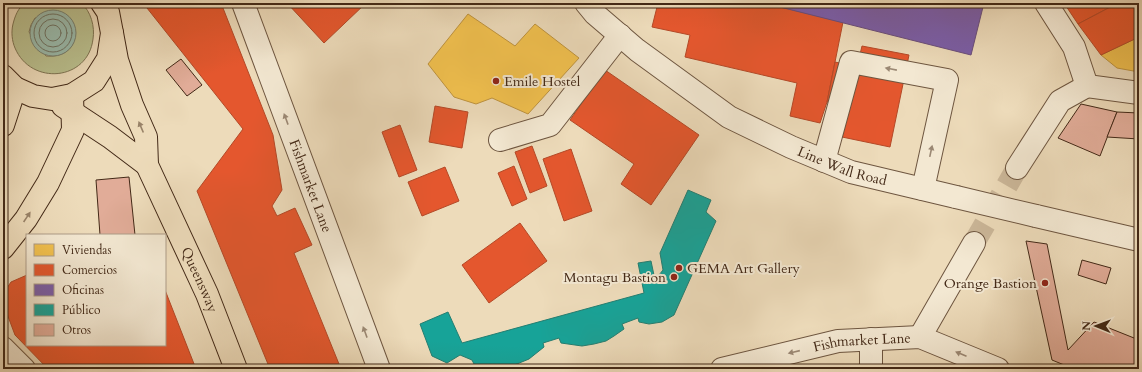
<svg xmlns="http://www.w3.org/2000/svg" width="1142" height="372" font-family="Cardo,serif">
  <rect width="100%" height="100%" fill="#eddbba"/>
  <filter id="stains"><feTurbulence type="fractalNoise" baseFrequency=".005" numOctaves="4"/><feColorMatrix values="0 0 0 0 .2 0 0 0 0 .09 0 0 0 0 .02 0 0 0 .5 -.17"/></filter>
  <radialGradient id="worn" r=".72"><stop offset=".6" stop-color="#630" stop-opacity="0"/><stop offset="1" stop-color="#630" stop-opacity=".3"/></radialGradient>
  <path fill="#bac08f" stroke="#7e7453" fill-rule="evenodd" d="M25,3H81C91,11 95,27 93,39C88,81 31,86 15,48C12,41 11,32 13,24C15,16 18,8 25,3ZM35,18L73,23C80,43 68,58 46,56L29,32L31,25Z"/>
  <circle fill="#9abbad" stroke="#778171" cx="53" cy="33" r="23"/>
  <g fill="#f2c14e" stroke="#be933e">
    <path d="M468,14L515,46L535,24L579,58L528,114L492,98L476,104L454,97L428,64Z"/>
    <path d="M1139,37V72L1117,68L1101,55Z"/>
  </g>
  <g fill="#e4572e" stroke="#b44927">
    <path d="M143,3H221L273,135L282,190L272,206L277,216L295,208L312,245L294,253L341,369H270L197,191L243,129Z"/>
    <path d="M287,3H366L324,43Z"/>
    <path d="M658,3H764L843,22L827,102L820,123L790,116L797,83L685,57L690,35L652,27Z"/>
    <path d="M1064,3H1110L1112,6L1078,24Z"/>
    <path d="M1118,3H1135L1139,8V37L1101,55L1078,24Z"/>
    <path d="M862,46L909,55L890,147L842,137L848,106L827,102L835,62L857,67Z"/>
    <path d="M605,70L699,135L651,205L621,184L634,164L570,120Z"/>
    <path d="M435,106L468,112L462,148L429,142Z"/>
    <path d="M400,125L417,170L399,177L382,132Z"/>
    <path d="M532,146L547,186L530,193L515,152Z"/>
    <path d="M571,149L592,211L564,221L543,159Z"/>
    <path d="M514,166L527,199L512,206L498,173Z"/>
    <path d="M445,167L459,201L422,216L408,182Z"/>
    <path d="M520,223L547,261L489,303L462,265Z"/>
    <path d="M27,275V345H165V290L196,369H48L15,335L3,303V294L11,282Z"/>
  </g>
  <path fill="#7b5ea7" stroke="#6a4e7c" d="M764,3H984L971,55Z"/>
  <path fill="#17a398" stroke="#247e71" d="M688,190L711,200L706,212L716,221L674,315L662,322L649,324L639,322L638,318L622,324L624,329L614,336L606,341L594,344L582,346L561,343L559,338L543,343L544,347L529,359L512,366L487,369L475,366L472,360L460,355L447,363L432,356L420,324L448,312L462,343L644,293L638,263L651,261L655,280L663,270L660,253Z"/>
  <g fill="none" stroke-linecap="round" stroke-linejoin="round">
    <g stroke="#6e7262" stroke-width="1">
      <circle cx="53" cy="33" r="19"/>
      <circle cx="53" cy="33" r="14"/>
      <circle cx="53" cy="33" r="8"/>
    </g>
  </g>
  <g fill="#e1ac98" stroke="#432917">
    <path d="M181,59L202,85L187,96L166,70Z"/>
    <path d="M1081,104L1117,112L1100,156L1058,138Z"/>
    <path d="M1117,112L1139,113V139L1107,137Z"/>
    <path d="M129,177L135,235H100L96,180Z"/>
    <path d="M1026,241L1047,244L1068,350L1094,322L1139,340V369H1074L1052,360Z"/>
    <path d="M1082,260L1111,268L1106,284L1078,275Z"/>
  </g>
  <g fill="none" stroke-linecap="round" stroke-linejoin="round">
    <path stroke="#cbb799" stroke-width="22" stroke-dasharray="22 11" stroke-linecap="butt" d="M974,243L1017,168"/>
    <g stroke="#6e5640" stroke-width="24">
      <g id="minor">
        <path id="s1" d="M243,3L379,369"/>
        <path id="s2" d="M586,3L595,14L637,50L729,117L791,147L851,172L956,197"/>
        <path d="M1046,3L1074,47L1087,86"/>
        <path d="M1087,86L1139,93"/>
        <path d="M500,140L550,125L620,35"/>
        <path d="M824,161L851,62L947,80L923,189"/>
        <path d="M1017,168L1060,101L1087,86"/>
        <path d="M1036,216L1139,240"/>
        <path d="M920,337L974,243"/>
        <path d="M3,348L24,369"/>
        <path id="s3" d="M722,369L838,341L920,337L998,369"/>
        <path d="M871,369V339"/>
      </g>
    </g>
    <g stroke="#432917" stroke-width="24">
      <g id="major">
        <path id="s4" d="M112,33L117,60L132,105L146,137L147,165L207,294L236,369"/>
        <path d="M3,76L15,88L33,96L52,99L72,95L94,81L108,59L112,33L108,12L102,3"/>
        <path d="M63,106L110,137L147,165"/>
        <path d="M3,125L15,88"/>
        <path d="M3,248L26,219L48,183L73,130L72,95"/>
      </g>
    </g>
    <use href="#minor" stroke="#f3e8d2" stroke-width="22"/>
    <use href="#major" stroke="#eddbba" stroke-width="22"/>
    <g stroke="#6e5640" stroke-width="24" stroke-linecap="butt">
      <path id="minor-bridge" d="M956,197L1036,216"/>
    </g>
    <use href="#minor-bridge" stroke="#f3e8d2" stroke-width="22"/>
  </g>
  <defs><path id="oneway-solid" d="M-6-.8H1V-3.2L6.5 0L1 3.2V.8H-6Z"/></defs>
  <g fill="#9b8874">
    <use href="#oneway-solid" transform="translate(891 69) rotate(-169)"/>
    <use href="#oneway-solid" transform="translate(286 119) rotate(-110)"/>
    <use href="#oneway-solid" transform="translate(931 151) rotate(-78)"/>
    <use href="#oneway-solid" transform="translate(365 332) rotate(-110)"/>
    <use href="#oneway-solid" transform="translate(794 352) rotate(167)"/>
    <use href="#oneway-solid" transform="translate(961 354) rotate(-157)"/>
  </g>
  <g fill="#988268">
    <use href="#oneway-solid" transform="translate(141 127) rotate(-113)"/>
    <use href="#oneway-solid" transform="translate(27 217) rotate(-56)"/>
  </g>
  <g fill="#8f2418" stroke="#f3e8d2" stroke-width="1.5">
    <circle cx="496" cy="81" r="4"/>
    <circle cx="679" cy="268" r="4"/>
    <circle cx="674" cy="277" r="4"/>
    <circle cx="1045" cy="283" r="4"/>
  </g>
  <g text-anchor="middle" stroke-width="4" stroke-linejoin="round" paint-order="stroke">
    <g font-size="14" fill="#432917" stroke="#f3e8d2" text-anchor="start">
      <text x="504" y="86">Emile Hostel</text>
      <text x="687" y="273">GEMA Art Gallery</text>
      <text x="666" y="282" text-anchor="end">Montagu Bastion</text>
      <text x="1037" y="288" text-anchor="end">Orange Bastion</text>
    </g>
    <g font-size="14" fill="#432917" stroke="#f3e8d2">
      <text dy="5" stroke="none"><textPath href="#s2" startOffset="307">Line Wall Road</textPath></text>
      <text dy="5" stroke="none"><textPath href="#s1" startOffset="195">Fishmarket Lane</textPath></text>
      <text dy="5" stroke="none"><textPath href="#s4" startOffset="264">Queensway</textPath></text>
      <text dy="5" stroke="none"><textPath href="#s3" startOffset="143">Fishmarket Lane</textPath></text>
    </g>
  </g>
  <rect width="1142" height="372" fill="none" stroke="#eddbba" stroke-width="16"/>
  <rect x="4" y="4" width="1134" height="364" fill="none" stroke="#432917" stroke-width="2"/>
  <rect x="8" y="8" width="1126" height="356" fill="none" stroke="#432917"/>
  <rect x="26" y="234" width="140" height="112" fill="#f3e8d2" stroke="#ad9c87"/>
  <rect x="34" y="244" width="20" height="12" fill="#f2c14e" stroke="#ad9c87"/>
  <text x="62" y="254" font-size="12" fill="#432917">Viviendas</text>
  <rect x="34" y="264" width="20" height="12" fill="#e4572e" stroke="#ad9c87"/>
  <text x="62" y="274" font-size="12" fill="#432917">Comercios</text>
  <rect x="34" y="284" width="20" height="12" fill="#7b5ea7" stroke="#ad9c87"/>
  <text x="62" y="294" font-size="12" fill="#432917">Oficinas</text>
  <rect x="34" y="304" width="20" height="12" fill="#17a398" stroke="#ad9c87"/>
  <text x="62" y="314" font-size="12" fill="#432917">Público</text>
  <rect x="34" y="324" width="20" height="12" fill="#e1ac98" stroke="#ad9c87"/>
  <text x="62" y="334" font-size="12" fill="#432917">Otros</text>
  <g transform="translate(1096 326) rotate(271)" stroke="#f3e8d2" stroke-width="3" paint-order="stroke">
  <path d="M0-3L7 15L0 10L-7 15Z" fill="#432917"/>
  <text y="-6" font-size="11" font-weight="bold" text-anchor="middle" fill="#432917">N</text>
  </g>
  <rect width="100%" height="100%" filter="url(#stains)"/>
  <rect width="100%" height="100%" fill="url(#worn)"/>
</svg>
